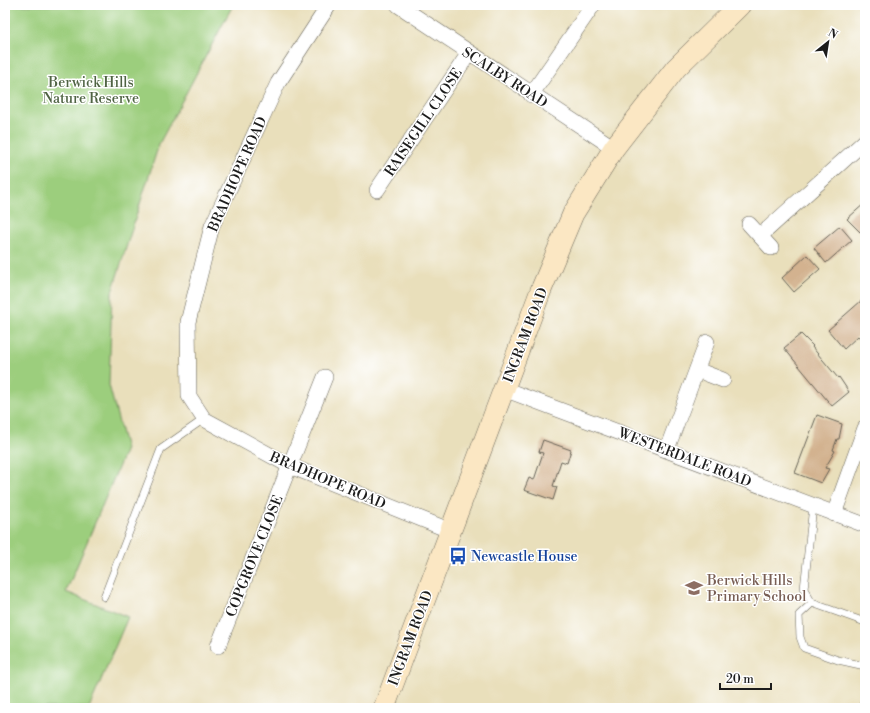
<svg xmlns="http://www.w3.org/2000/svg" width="870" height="713" font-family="'Libre Bodoni',serif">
  <rect width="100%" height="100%" fill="#fff"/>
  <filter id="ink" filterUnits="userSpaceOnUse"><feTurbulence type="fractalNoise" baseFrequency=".025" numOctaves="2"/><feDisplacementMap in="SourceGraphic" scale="8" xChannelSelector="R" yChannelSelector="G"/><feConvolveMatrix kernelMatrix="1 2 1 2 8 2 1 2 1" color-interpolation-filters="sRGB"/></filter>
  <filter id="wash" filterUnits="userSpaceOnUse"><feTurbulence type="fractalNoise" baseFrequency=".012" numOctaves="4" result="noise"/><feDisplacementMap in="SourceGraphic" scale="16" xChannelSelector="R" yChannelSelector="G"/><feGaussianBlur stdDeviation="0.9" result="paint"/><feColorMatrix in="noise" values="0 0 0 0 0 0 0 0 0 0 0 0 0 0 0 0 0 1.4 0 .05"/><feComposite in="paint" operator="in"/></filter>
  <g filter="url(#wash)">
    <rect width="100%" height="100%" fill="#e9dfbb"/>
    <path fill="#9cce7d" stroke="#5c754c" d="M5,5H233L159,144L112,292L109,385L126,449L66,592L128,617L89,708H5Z"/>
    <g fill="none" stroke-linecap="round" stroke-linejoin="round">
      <path stroke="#4cafcb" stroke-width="5" d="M5,6V5"/>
    </g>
    <g id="blocks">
      <g fill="#d3b28f">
        <path d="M865,203V227L860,232L847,219Z"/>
        <path d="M840,226L852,240L826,263L814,248Z"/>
        <path d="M807,255L820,269L794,292L782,278Z"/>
        <path d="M861,301L865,306V335L861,339L858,336L844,349L828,330Z"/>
        <path d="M801,334L813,346L812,347L838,378L839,377L849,392L832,406L784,348Z"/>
        <path d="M817,415L842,424L839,439H837L833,450L835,451L825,468L829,469L821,483L795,473Z"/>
        <path d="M543,440L571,450L567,463L561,461L553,486L557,487L553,500L524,490L529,478L534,480L543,453L539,452Z"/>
      </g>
    </g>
  </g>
  <g filter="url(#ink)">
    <use href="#blocks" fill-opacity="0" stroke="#646054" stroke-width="1"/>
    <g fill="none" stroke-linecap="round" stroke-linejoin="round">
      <g stroke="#646054" stroke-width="8">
        <g id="lane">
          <path d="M813,506L804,589L812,603L865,622"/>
          <path d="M104,597L161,449L204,419"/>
          <path d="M812,603L799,615L800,637L804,648L838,660L865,666"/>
          <path d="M862,708L865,700"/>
        </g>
      </g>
      <g stroke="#646054" stroke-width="16">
        <g id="street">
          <path d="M329,5L278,83L212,226L188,322L189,396L204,419L290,466L451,531"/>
          <path d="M398,5L614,148"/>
          <path d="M531,95L593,5"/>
          <path d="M377,190L469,53"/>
          <path d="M749,224L771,248"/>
          <path d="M760,236L865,141"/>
          <path d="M697,370L723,380"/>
          <path d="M504,389L865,525"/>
          <path d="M667,449L707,342"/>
          <path d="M834,514L865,428"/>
          <path d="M218,646L325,377"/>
        </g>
      </g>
      <g stroke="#646054" stroke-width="22">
        <path id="secondary" d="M384,708L541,290L573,214L614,148L676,68L740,5"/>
      </g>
      <use href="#lane" stroke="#fff" stroke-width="7"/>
      <use href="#street" stroke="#fff" stroke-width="15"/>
      <use href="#secondary" stroke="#fbe7c3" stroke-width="21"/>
    </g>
  </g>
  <defs>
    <g id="bus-bare" transform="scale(1.38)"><path d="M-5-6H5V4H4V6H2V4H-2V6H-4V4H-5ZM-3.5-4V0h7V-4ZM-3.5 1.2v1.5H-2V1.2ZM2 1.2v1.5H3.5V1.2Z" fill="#1a4fb4" stroke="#fff" stroke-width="2.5" paint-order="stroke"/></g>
    <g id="school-bare" transform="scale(1.38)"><path d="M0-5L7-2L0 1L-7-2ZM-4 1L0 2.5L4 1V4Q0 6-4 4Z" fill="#8d6e63" stroke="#fff" stroke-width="2.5" paint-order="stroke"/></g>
  </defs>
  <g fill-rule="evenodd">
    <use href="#bus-bare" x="458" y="556"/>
    <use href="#school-bare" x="694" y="588"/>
  </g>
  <g text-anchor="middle" stroke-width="3" stroke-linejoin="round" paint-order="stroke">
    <g font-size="14" fill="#1c1c1c" stroke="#fff">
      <text transform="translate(505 77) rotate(33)" y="5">SCALBY ROAD</text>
      <text transform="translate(423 122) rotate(-56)" y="5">RAISEGILL CLOSE</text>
      <text transform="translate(237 174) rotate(-66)" y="5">BRADHOPE ROAD</text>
      <text transform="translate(525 335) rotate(-69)" y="5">INGRAM ROAD</text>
      <text transform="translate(685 457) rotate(21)" y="5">WESTERDALE ROAD</text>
      <text transform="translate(328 480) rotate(23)" y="5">BRADHOPE ROAD</text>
      <text transform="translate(254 556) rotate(-68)" y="5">COPGROVE CLOSE</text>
      <text transform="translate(410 638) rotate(-69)" y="5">INGRAM ROAD</text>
    </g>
    <g font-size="14" fill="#4f6343" stroke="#fff">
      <text x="91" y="87">Berwick Hills<tspan x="91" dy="16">Nature Reserve</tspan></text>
    </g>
    <g font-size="14" fill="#164399" stroke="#fff" text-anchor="start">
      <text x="471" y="561">Newcastle House</text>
    </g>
    <g font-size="14" fill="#785e54" stroke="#fff" text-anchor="start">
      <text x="707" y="585">Berwick Hills<tspan x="707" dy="16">Primary School</tspan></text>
    </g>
  </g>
  <rect width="870" height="713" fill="none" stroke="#fff" stroke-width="20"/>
  <g transform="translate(828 42) rotate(30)" stroke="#ffffff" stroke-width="3" paint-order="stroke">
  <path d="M0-3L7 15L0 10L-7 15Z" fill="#1c1c1c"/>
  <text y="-6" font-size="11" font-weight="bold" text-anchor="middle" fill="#1c1c1c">N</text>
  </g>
  <path d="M720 683v6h51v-6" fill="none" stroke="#1c1c1c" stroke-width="2"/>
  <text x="726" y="683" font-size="12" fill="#1c1c1c" stroke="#ffffff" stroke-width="3" paint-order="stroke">20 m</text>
</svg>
